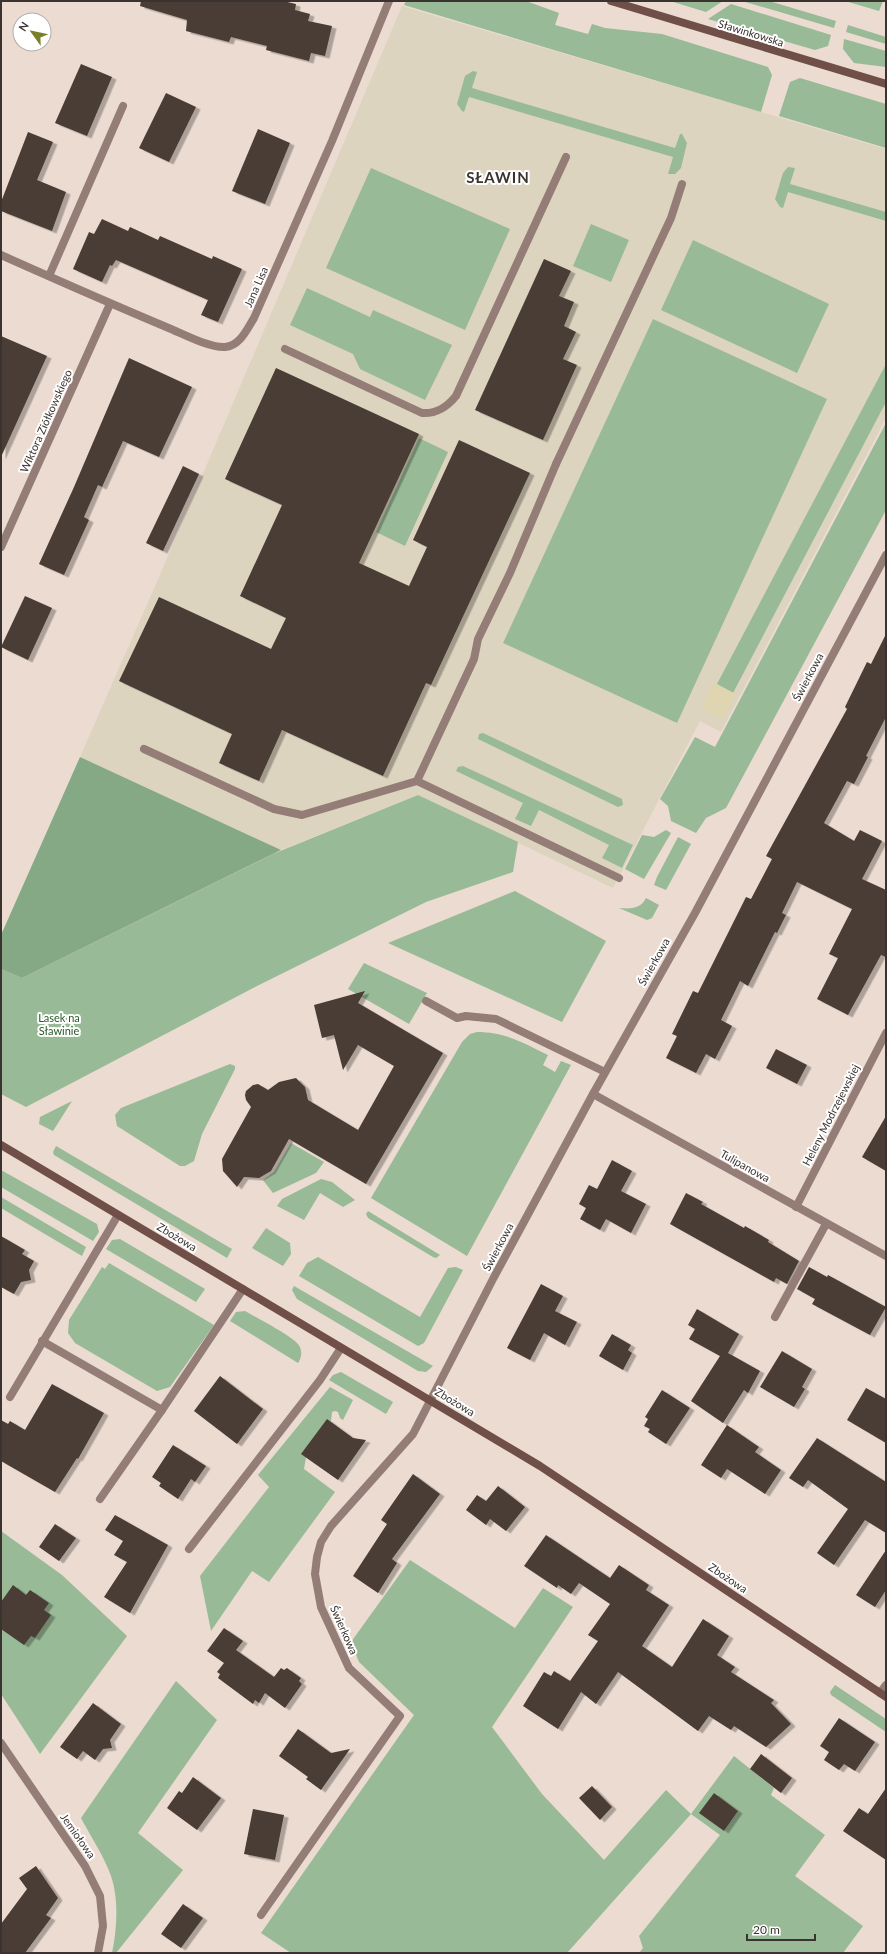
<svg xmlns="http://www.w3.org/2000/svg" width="887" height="1954" font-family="Lato,sans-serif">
  <defs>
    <filter id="shadow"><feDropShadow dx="4.5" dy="2.5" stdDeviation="0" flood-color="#0004"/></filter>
  </defs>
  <rect width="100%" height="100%" fill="#ebdbd1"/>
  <path fill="#ddd4bf" d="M402,6L886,149V418L721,732L700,721L613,888L418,795L281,850L80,757L156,584Z"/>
  <g fill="#98ba96" fill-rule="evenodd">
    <path d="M406,1H526L559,13L555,25L588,34L592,24L605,28L662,34L768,67L772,75L761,112L404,5Z"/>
    <path d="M670,1H723L706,12Z"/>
    <path d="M742,1H769L836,21L834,28Z"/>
    <path d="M845,1H883L879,11Z"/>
    <path d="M731,4L831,35L828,46L815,50L708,19Z"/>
    <path d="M848,25L886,37V44L846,32Z"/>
    <path d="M844,39L886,51V67L854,63L843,49Z"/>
    <path d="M473,71L477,72L472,88L675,148L680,134H682L687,143L681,168L675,174H668L673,157L469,97L464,112L462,111L457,104L465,76Z"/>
    <path d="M800,78L886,104V148L779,116L790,82Z"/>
    <path d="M788,167L795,168L790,184L886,212V221L788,192L783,208L780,207L775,199L776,196L783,173Z"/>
    <path d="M371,168L510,229L465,330L326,268Z"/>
    <path d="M591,224L629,240L611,282L573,266Z"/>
    <path d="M693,240L829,304L797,373L661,310Z"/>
    <path d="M307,288L370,317L373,310L452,345L425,400L360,369L353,354L290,325Z"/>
    <path d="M653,319L827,399L677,723L503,643Z"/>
    <path d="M886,364V402L733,693L717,684Z"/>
    <path d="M886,423V510L726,808L706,818L696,833L671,821L668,806L660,799L695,737L715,747Z"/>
    <path d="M419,438L448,452L405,546L376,532Z"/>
    <path d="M483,733L622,799L623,805L618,807L478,739L479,734Z"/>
    <path d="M463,766L633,845L622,868L602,858L609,845L539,810L531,826L515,819L523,803L456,771L458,767Z"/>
    <path d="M418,795L518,842L513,872L426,902L259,985L26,1107L1,1094V969L22,978L273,854Z"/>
    <path d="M666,830L671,833L644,879L625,869L642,835L654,837Z"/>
    <path d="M678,837L691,844L666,890L654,885L657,877Z"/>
    <path d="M515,891L606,941L562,1022L388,943Z"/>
    <path d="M646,898L659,905L652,918L647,920L619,908C630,909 641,909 646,898Z"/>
    <path d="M364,963L427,993L409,1024L348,989Z"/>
    <path d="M477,1032C505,1032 524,1043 548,1055L543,1065L555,1072L561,1061L571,1065L467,1256L371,1198L462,1042L470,1034Z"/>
    <path d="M230,1064L235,1066V1069L202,1134L194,1161L185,1166H180L117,1126L115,1115L121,1108Z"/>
    <path d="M72,1101L53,1131L39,1124L40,1117Z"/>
    <path d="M291,1143L324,1162L316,1173L273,1193L263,1180L274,1172Z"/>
    <path d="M56,1146L232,1249L227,1258L54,1155L53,1152Z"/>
    <path d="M1,1170L97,1224L99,1232L93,1241L1,1187Z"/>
    <path d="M321,1179L332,1182L355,1200L343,1207L320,1193L304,1220L277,1206L282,1199Z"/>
    <path d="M1,1197L86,1247L82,1256L1,1208Z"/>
    <path d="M368,1211L440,1255L436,1258L433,1257L368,1218L366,1214Z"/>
    <path d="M266,1228L290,1243L291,1254L283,1266L252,1248Z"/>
    <path d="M120,1239L205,1289L196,1302L106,1249L112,1240Z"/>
    <path d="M318,1257L420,1317L448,1268L456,1267L463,1270L424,1343L418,1346L299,1276L307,1263Z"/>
    <path d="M109,1263L214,1325L170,1387L157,1391L75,1343L68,1333L69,1320L102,1267L105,1269Z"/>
    <path d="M294,1286L433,1366L426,1372L418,1371L297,1299L292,1290Z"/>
    <path d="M245,1311C257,1318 288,1334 297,1343C303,1349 302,1357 298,1363L230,1321L236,1312Z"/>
    <path d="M341,1372L393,1402L386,1414L329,1380L333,1375Z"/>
    <path d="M330,1387L353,1400L343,1420L340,1418L338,1412L335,1411L332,1412L331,1421L307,1452L304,1469L335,1492L269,1582L252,1571L211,1631L200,1576L269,1487L258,1475Z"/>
    <path d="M1,1531L62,1575L127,1636L40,1754L1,1694Z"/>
    <path d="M410,1560L515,1628L543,1588L573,1607L492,1727L542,1794L604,1860L666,1790L691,1814L734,1756L774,1788L771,1795L825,1835L795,1876L863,1926L843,1953H639L643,1948L639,1936L720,1835L691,1814L567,1953H291L261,1933L414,1715L359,1662L351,1642ZM714,1793L738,1811L724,1831L700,1813Z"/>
    <path d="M176,1681L217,1720L138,1833L183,1870L116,1953H112C117,1930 119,1899 111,1876C104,1856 91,1837 81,1818Z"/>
    <path d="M835,1685L886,1719V1732L831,1695L830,1692Z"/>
  </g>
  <path fill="#85a984" d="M80,757L281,850L22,978L1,969V935Z"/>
  <path fill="#dfd5b0" d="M714,683L736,694L723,719L701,708Z"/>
  <g fill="#493c34" filter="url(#shadow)">
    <path d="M141,1H283L296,4L295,10L310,14L308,21L332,26L325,56L311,53L309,61L266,50L267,46L231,37L229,42L186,31L187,20L140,6Z"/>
    <path d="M81,64L112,77L87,136L55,123Z"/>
    <path d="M166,93L196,107L169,162L139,148Z"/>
    <path d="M258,129L290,143L265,204L232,191Z"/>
    <path d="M28,132L53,142L37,180L66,192L52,231L1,211V202Z"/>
    <path d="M102,219L128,231L130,227L158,240L160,236L212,259L213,256L242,269L218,322L201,315L208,300L116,260L112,266L110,265L102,282L73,269L89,232L94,234Z"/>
    <path d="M544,259L571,271L559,296L574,302L564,326L576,332L563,359L577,365L543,440L475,410Z"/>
    <path d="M1,336L47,356L1,457Z"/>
    <path d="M129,358L192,387L159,457L123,441L102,487L98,485L84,517L89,520L64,575L39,564L74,487Z"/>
    <path d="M276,368L419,434L359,563L409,586L427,547L413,540L459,440L530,473L431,685L426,683L383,776L282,730L259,781L219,763L232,734L119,681L159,597L271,649L286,618L240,596L282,505L225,479Z"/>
    <path d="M183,466L199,474L163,551L146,543Z"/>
    <path d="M25,596L52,608L28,660L1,647Z"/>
    <path d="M886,634V717L866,756L868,757L854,784L847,781L824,823L854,841L860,830L882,841L862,879L886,890V957L881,955L848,1015L817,999L838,958L829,954L852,909L797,882L782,913L786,915L777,933L775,932L748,986L740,981L721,1020L732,1026L715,1059L706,1054L696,1073L666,1058L677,1036L672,1034L693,991L698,993L746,897L751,899L772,859L766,856L847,709L845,707L867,662L871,664Z"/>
    <path d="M365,991L358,1003L443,1053L366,1184L289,1139L271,1171L259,1178L244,1177L237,1187L223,1171L222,1159L251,1107L246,1100L245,1095L246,1091L253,1085L258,1084L268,1090L279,1082L296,1078L305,1087L308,1100L358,1130L394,1066L358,1045L343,1070L334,1035L322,1038L314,1005Z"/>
    <path d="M776,1049L807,1065L797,1084L766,1068Z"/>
    <path d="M886,1116V1171L862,1157Z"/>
    <path d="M612,1160L632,1171L621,1191L646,1204L631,1233L606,1219L600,1230L580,1219L586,1208L579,1204L589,1185L597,1189Z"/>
    <path d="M686,1193L703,1202L701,1204L744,1228L745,1226L769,1240L768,1242L799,1261L787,1284L776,1278L774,1282L670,1224Z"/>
    <path d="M1,1236L25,1250L22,1254L34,1261L29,1270L31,1280L21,1282L14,1294L1,1287Z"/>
    <path d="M809,1267L827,1277L828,1275L886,1307L870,1335L812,1304L815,1299L797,1289Z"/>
    <path d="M541,1284L563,1296L555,1311L577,1322L565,1345L544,1333L530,1360L507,1348Z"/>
    <path d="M697,1309L739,1334L728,1353L760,1371L748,1393L744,1390L723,1423L691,1401L720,1356L689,1339L695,1329L688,1325Z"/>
    <path d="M612,1334L631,1345L628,1350L632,1353L623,1370L599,1356Z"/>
    <path d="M782,1351L812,1369L802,1387L805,1389L794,1407L760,1387Z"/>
    <path d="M220,1376L263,1409L237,1444L194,1411Z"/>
    <path d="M52,1384L104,1413L78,1459L77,1458L55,1492L1,1461V1420L8,1424L10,1421L25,1430Z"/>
    <path d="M866,1388L886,1399V1443L847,1420Z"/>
    <path d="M662,1390L690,1408L666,1444L648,1432L650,1429L644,1426L648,1419L645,1417Z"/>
    <path d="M327,1419L353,1438L366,1440L338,1480L301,1454Z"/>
    <path d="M727,1425L759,1447L755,1452L781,1470L765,1494L727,1469L721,1478L701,1465Z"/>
    <path d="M817,1438L886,1482V1533L865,1520L834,1565L817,1553L848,1509L808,1480L803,1487L789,1478Z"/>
    <path d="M173,1445L206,1466L195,1482L191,1479L178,1499L159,1486L161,1483L152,1477Z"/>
    <path d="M413,1474L440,1494L392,1559L397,1563L378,1593L353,1576L387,1524L381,1520Z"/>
    <path d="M498,1486L525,1507L506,1531L490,1519L486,1525L466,1510L477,1495L486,1501Z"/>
    <path d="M115,1515L168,1545L130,1613L104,1597L127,1562L114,1555L123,1541L105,1530Z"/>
    <path d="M55,1524L76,1538L59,1561L39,1547Z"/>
    <path d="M546,1535L610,1578L619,1565L649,1585L646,1590L669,1605L642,1646L672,1667L703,1619L729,1636L717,1655L735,1667L731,1672L774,1700L771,1703L791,1724L766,1747L734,1726L731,1730L709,1716L698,1731L618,1672L596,1704L581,1692L558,1729L523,1706L544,1672L551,1676L554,1671L570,1681L598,1641L588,1635L610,1604L579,1583L571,1594L558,1585L557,1588L524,1566Z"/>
    <path d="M886,1550V1590L875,1607L856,1595Z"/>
    <path d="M13,1585L26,1595L30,1590L49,1603L44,1610L51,1615L35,1638L31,1636L24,1645L1,1629V1602Z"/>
    <path d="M224,1628L243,1641L236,1650L274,1677L281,1668L284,1670L287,1668L301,1678L299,1681L302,1684L285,1708L265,1693L259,1703L255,1700L253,1704L218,1678L220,1674L217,1672L224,1663L207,1651Z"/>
    <path d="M93,1703L121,1724L110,1740L112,1748L103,1749L95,1760L83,1751L77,1759L60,1747Z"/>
    <path d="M839,1718L875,1742L855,1771L844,1764L839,1770L824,1760L829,1752L820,1746Z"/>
    <path d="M298,1729L331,1753L350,1749L321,1790L306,1779L308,1777L279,1756Z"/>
    <path d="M761,1754L792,1778L781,1793L750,1769Z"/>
    <path d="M193,1777L221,1798L197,1830L167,1808L179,1791L182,1793Z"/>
    <path d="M592,1786L612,1807L600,1820L579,1798Z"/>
    <path d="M886,1788V1860L843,1831L859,1808L868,1814Z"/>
    <path d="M714,1793L738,1811L724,1831L699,1813Z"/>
    <path d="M253,1809L284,1815L275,1860L244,1854Z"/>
    <path d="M36,1866L58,1898L46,1915L51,1918L25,1953H1V1924L27,1889L19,1878Z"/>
    <path d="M183,1904L203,1918L181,1948L161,1934Z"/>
  </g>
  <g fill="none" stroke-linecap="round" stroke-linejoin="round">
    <g stroke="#947d77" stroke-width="8">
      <path d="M49,276L123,106"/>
      <path d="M285,349L422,413C437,414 447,407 456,396L566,157"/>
      <path d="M556,464L671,218L682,184"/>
      <path d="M144,749L274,809L302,815L417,781L619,878"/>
      <path d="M426,1001L457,1018L466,1016L496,1019L605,1072"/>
      <path d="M775,1317L826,1224"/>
      <path d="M42,1341L162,1410"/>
      <path d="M10,1397L118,1215"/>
      <path d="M100,1499L162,1410L243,1289"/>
      <path d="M189,1549L320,1380L341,1348"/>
      <path d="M880,1693L886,1685"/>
    </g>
    <g stroke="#947d77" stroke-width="8">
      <path d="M1,255C57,280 114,305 171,329C185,335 210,348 225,347C240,346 247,329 254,318L332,141L389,1"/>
      <path d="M1,547L110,304"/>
      <path d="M417,781L474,659L478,639L510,573L556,464"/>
      <path d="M593,1094L886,1256"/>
      <path d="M796,1207L886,1033"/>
      <path d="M1,1743L85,1866L100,1896L103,1926L98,1953"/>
      <path d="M261,1915L400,1716L349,1668L321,1607L315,1574L317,1557L321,1542L331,1526L413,1434L493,1279L593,1094L695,913L886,555"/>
    </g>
    <g stroke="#6f4f47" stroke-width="8">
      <path d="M611,1L886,84"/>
      <path d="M1,1145L540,1466L886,1697"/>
    </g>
  </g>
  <g text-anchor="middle" stroke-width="4" stroke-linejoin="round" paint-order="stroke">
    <g font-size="11" fill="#3a3330" stroke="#fff">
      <text transform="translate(751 33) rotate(17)" y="4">Sławinkowska</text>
      <text transform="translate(256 287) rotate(-66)" y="4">Jana Lisa</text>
      <text transform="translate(46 421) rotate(-66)" y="4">Wiktora Ziółkowskiego</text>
      <text transform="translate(808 677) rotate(-62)" y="4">Świerkowa</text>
      <text transform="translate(654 962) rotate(-61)" y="4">Świerkowa</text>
      <text transform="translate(831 1115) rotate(-63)" y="4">Heleny Modrzejewskiej</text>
      <text transform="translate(745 1166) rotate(29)" y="4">Tulipanowa</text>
      <text transform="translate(177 1237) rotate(31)" y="4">Zbożowa</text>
      <text transform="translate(498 1247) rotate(-62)" y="4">Świerkowa</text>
      <text transform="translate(455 1402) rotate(31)" y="4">Zbożowa</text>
      <text transform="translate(728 1578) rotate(34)" y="4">Zbożowa</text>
      <text transform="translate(344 1630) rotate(66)" y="4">Świerkowa</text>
      <text transform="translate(78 1836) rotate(55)" y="4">Jemiołowa</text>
    </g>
    <g font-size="11" fill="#265826" stroke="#fff">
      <text x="59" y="1022">Lasek na<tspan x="59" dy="13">Sławinie</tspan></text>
    </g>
    <g font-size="15" font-weight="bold" letter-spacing="1" fill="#3a3330" stroke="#fff">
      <text x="498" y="183">SŁAWIN</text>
    </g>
  </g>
  <rect width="887" height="1954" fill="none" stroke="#3a3330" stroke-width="4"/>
  <g transform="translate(32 32) rotate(303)"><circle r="19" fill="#ffffff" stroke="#b0adac"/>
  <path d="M0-3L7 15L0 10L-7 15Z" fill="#7a7f29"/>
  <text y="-6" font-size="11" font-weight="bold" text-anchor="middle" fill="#3a3330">N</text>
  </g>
  <path d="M747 1934v6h68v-6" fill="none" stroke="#3a3330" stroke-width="2"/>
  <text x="753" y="1934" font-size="12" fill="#3a3330" stroke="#ffffff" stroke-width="3" paint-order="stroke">20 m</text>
</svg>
